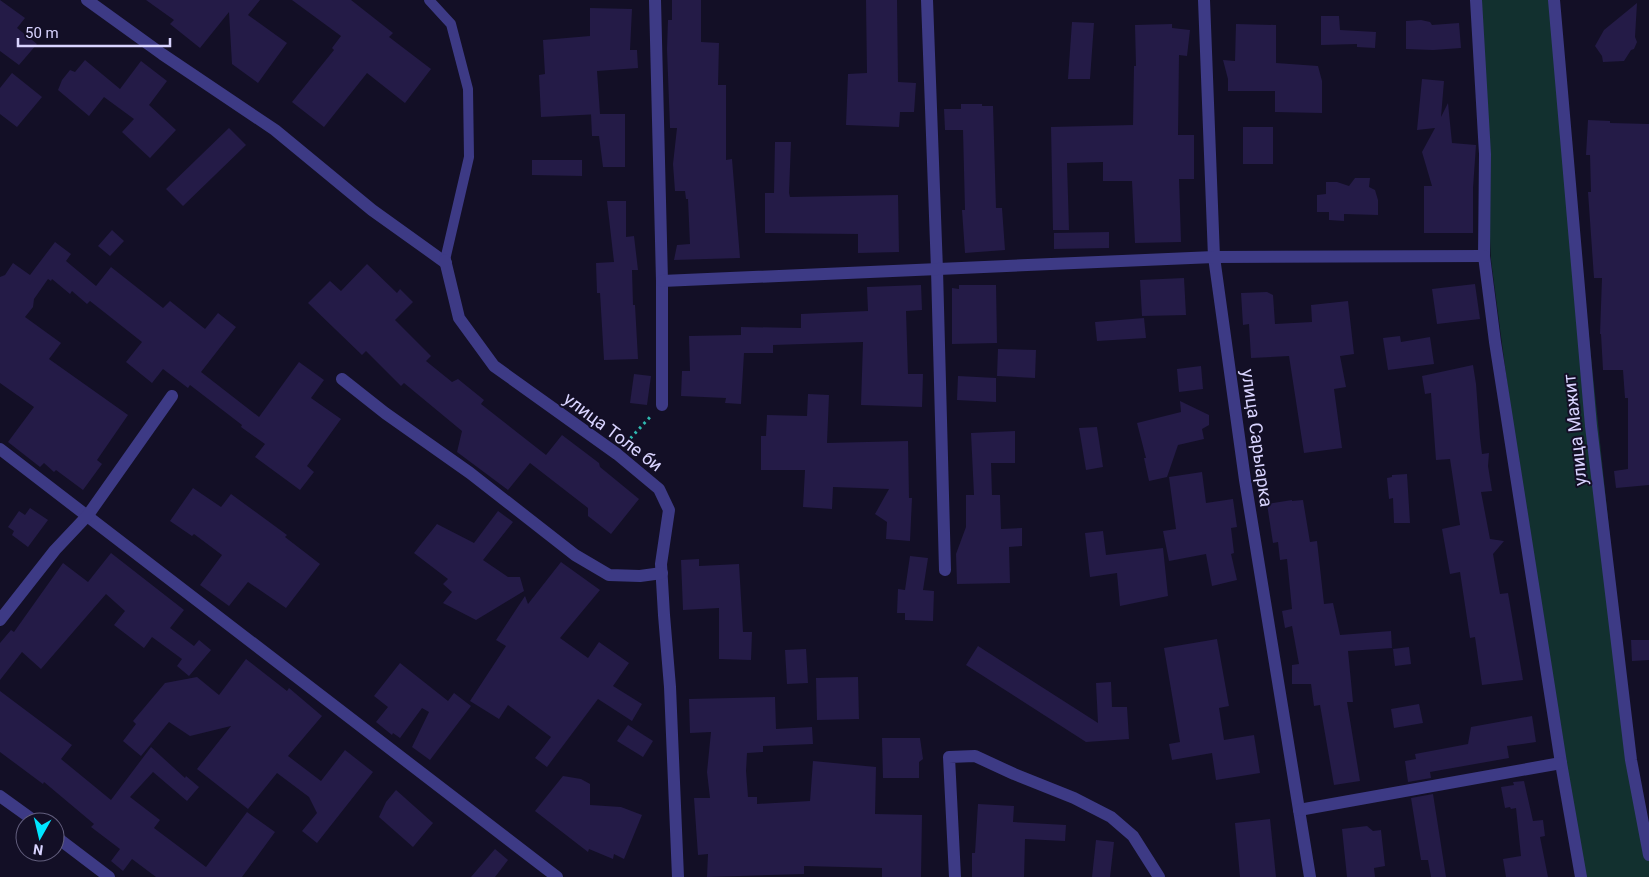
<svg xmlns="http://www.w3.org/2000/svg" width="1649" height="877" font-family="Roboto,sans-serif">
  <rect width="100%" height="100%" fill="#130f26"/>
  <path fill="#12302f" d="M1479,0H1554L1633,759L1649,847V877H1576L1557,763L1491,260Z"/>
  <g fill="#241b47">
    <path d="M0,0L25,18L17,28L37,44L19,65L0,51Z"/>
    <path d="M146,0H260L248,15L287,43L258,83L232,64L229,12L200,48L170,24L174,20Z"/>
    <path d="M292,0H351L393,33L389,37L431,69L405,103L367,73L324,127L292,102L334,50L332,48L341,36Z"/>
    <path d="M672,0H701V42L719,43L718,85H726V160L732,159L740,258L674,260L677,245L690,244L688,199H686L685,191H675L673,164L677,128H670L667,49L668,20H672Z"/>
    <path d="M866,0H897L898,82L916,83L914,112H900L899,127L846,125L848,74L867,73Z"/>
    <path d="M1637,3L1635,37L1637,42L1634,49L1631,50L1624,61L1603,62L1602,56L1595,46L1604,30Z"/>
    <path d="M590,8L632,9L630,50H637L638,68L597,71L600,114L541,117L539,75L545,74L543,40L590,36Z"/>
    <path d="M1321,16H1339L1340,30L1376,32L1375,48L1357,47V44L1321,45Z"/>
    <path d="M1421,20L1430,22L1432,25L1459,23L1461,48L1433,50L1406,49V21Z"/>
    <path d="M1072,22L1094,23L1090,79H1068Z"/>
    <path d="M1172,24V28L1190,30L1187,56L1179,55L1178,135H1194V179H1179L1181,242L1135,243L1132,181H1103V162L1067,163L1069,230H1053L1051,127L1133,125L1134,66H1136L1135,25Z"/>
    <path d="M1236,24L1276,25V63L1318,66L1322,81V113L1275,112V91H1228V79L1223,60L1235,61Z"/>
    <path d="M85,60L120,89L141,61L167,81L149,105L176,130L150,158L122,132L134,119L104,97L89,116L58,90L62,80L70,70L75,72Z"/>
    <path d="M12,73L42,97L17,127L0,114V88Z"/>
    <path d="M1422,79L1444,81L1441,117L1448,103L1452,143L1476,145L1473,188V233H1424V186H1432L1422,152L1435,128L1417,130Z"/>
    <path d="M961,104H982V106H993L996,208H1002L1005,250L965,253L962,210H965L963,130H945L944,109H961Z"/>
    <path d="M591,114H625V167H603L599,136H592Z"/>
    <path d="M1588,120L1610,121V123L1649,124V485L1616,488L1614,471L1628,469V398H1625L1623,370H1603L1601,334H1600L1602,278H1594L1588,192H1591L1590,155H1586Z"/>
    <rect x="1243" y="127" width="30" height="37"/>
    <path d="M229,128L246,145L183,206L166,189Z"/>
    <path d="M775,142H791L789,193L790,197L898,195L899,252L858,253V234L765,233V193H774Z"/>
    <path d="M532,160H582V176L532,175Z"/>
    <path d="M1355,178H1370L1369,187L1375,190L1378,200V215L1344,214V221L1329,220V212H1317V195L1326,194V182H1337L1349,186Z"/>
    <path d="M607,201H626V237L634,236L638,270H632L633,305H635L638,359L604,360L600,293H597L596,263L614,262Z"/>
    <path d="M112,230L124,241L110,256L98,246Z"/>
    <path d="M1109,232V248L1054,249V233Z"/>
    <path d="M55,242L71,254L66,261L96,286L111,267L163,308L170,301L205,329L218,313L236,327L201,372L259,417L299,362L324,380L311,398L341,419L307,466L314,472L300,490L255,457L265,444L241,427L242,425L190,385L188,388L163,369L152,383L126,362L142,342L90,301L87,304L72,291L70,294L52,279L51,281L48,279L34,299L33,307L25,317L61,343L49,359L128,415L97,460L102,464L83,490L56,470L54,472L44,463L40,467L8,442L34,407L0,383V277L5,275L13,263L30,275Z"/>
    <path d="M367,264L397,293L400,289L413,302L395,320L431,356L426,361L452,382L458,379L484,400L481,404L546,455L562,435L599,463L600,467L639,499L611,534L588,516V508L530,463L508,490L457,452L462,431L404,383L401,386L366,351L362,355L308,303L330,281L341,291Z"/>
    <path d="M1184,278L1186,315L1142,316L1140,280Z"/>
    <path d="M1475,284L1480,319L1437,324L1432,289Z"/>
    <path d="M921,285L922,310L906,311L908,374H923L922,407L861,405L863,342L773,345V353H744L741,404L725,403L726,398L681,396L682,371H690L689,336L741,335V327L801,328V314L868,311L867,287Z"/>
    <path d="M959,285H996L997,343L952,344V288L959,289Z"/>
    <path d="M1267,292L1273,295L1275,324L1312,322L1311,305L1348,301L1354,354L1340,356L1346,387L1334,389L1342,448L1304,453L1289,356L1251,358L1249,324L1243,325L1241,293Z"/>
    <path d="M1144,318L1146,338L1097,341L1095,322Z"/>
    <path d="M1400,336L1401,342L1430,337L1434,364L1388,370L1383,338Z"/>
    <path d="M998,349L1036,350L1035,378L997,376Z"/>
    <path d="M1473,365L1476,384L1480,438L1482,454L1489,453L1488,466L1492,491L1481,492L1490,539L1504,541L1493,554L1500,594L1508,593L1523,680L1482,685L1475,637L1470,638L1460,572L1450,574L1442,529L1460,525L1450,459L1436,460L1431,393L1425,394L1422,376Z"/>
    <path d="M1201,366L1203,389L1179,392L1177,369Z"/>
    <path d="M634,374L651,376L647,405L630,403Z"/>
    <path d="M958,376L996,378V402L957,400Z"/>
    <path d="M808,394L829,395L827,443L908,441L909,498H912L910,541L886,539L887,522L875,514L889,489L833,487L832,509L803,507L805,470H761V436H766L767,415L807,416Z"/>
    <path d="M1180,401L1209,415V425L1202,429L1204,439L1178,445L1167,477L1149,481L1144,458H1146L1137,423L1181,412Z"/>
    <path d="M1097,427L1103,467L1086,470L1079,428Z"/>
    <path d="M1015,431V463H991L992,495H1000L1001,529L1022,528V546L1009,547L1010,583L957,584L956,554L966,527V495H974L971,433Z"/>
    <path d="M1202,472L1206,503L1233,499L1237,527L1231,528L1234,553L1231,554L1237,580L1212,586L1206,554L1169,561L1163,531L1176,529L1169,477Z"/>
    <path d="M1407,474L1410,523H1394L1393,498L1389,499L1387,478L1392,477V475Z"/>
    <path d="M193,488L221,507L231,494L287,535L285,537L320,564L286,608L248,582L229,606L200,585L222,555L194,534L192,536L170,521Z"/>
    <path d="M1292,500V501L1303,500L1310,542L1317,541L1324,604L1333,603L1340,635L1391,631L1392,648L1348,651L1353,702H1347L1360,781L1334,785L1320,705L1314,706L1311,684H1292V665L1299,664L1292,626L1285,628L1282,611L1292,609L1287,559L1280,560L1278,542L1273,543L1267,504Z"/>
    <path d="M30,508L48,520L28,547L12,535L14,531L8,527L19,511L25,515Z"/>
    <path d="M498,511L513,522L483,560L508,577H520L524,591L476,620L443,603L452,592L443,584L448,579L414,553L437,524L474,543Z"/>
    <path d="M1103,531L1106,555L1163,548L1168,596L1120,606L1117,573L1090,577L1085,533Z"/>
    <path d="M111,553L184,610L170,628L194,646L199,640L211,650L189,676L177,666L182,659L152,637L144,648L114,625L125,611L106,594L41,669L22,652L0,680V643L11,630L14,632L63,563L88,582Z"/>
    <path d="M910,556L928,558L923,590L934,591L933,621L905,620V613H897L898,589L905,590Z"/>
    <path d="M699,559V566L739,564L743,632H752L751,660L719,659V608L683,610L681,560Z"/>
    <path d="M561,562L600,590L560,638L588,658L599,642L629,663L613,686L642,704L632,721L598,699L547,767L535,758L551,737L508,705L499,719L470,701L506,646L496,640L525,596L528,604Z"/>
    <path d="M1217,639L1229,706L1219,708L1224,740L1254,735L1260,773L1216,780L1212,753L1172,760L1169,744L1180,742L1164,648Z"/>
    <path d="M1631,640H1649V660L1632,661Z"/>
    <path d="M978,646L1098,723L1096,683L1111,682L1112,707H1127L1129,739L1086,742L966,665Z"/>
    <path d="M1409,647L1411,664L1395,666L1393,649Z"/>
    <path d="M806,649L808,683L787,684L785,650Z"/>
    <path d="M246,659L287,691L289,688L322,716L288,756L321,781L345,750L373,772L317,843L302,831L317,813L309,797L277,773L248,809L197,769L231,726L190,736L169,722L141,756L123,741L136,724L133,721L165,683L197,677L219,695Z"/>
    <path d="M400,663L448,701L454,693L471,706L430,760L412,747L429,712L422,708L400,738L393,733L392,735L376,722L388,707L374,696Z"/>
    <path d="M858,677L859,719L817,720L816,678Z"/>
    <path d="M0,691L72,745L61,759L111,800L151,747L185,778L186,776L199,787L187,801L153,772L130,797L160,820L154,828L206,867L247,812L275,832L242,877H156L132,859L123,871L111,861L120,849L91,827L94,824L44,782L43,784L0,752Z"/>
    <path d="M775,697L776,729L812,727L813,744L763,746V752L747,753L746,771L748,797H757V804L810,801L813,761L876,767L875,814L922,815L921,877H882V868L804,866V874L707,877L708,854L698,855L694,798H710L707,772L711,732L690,733L689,699Z"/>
    <path d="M1419,704L1423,723L1394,728L1391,709Z"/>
    <path d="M1532,716L1536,742L1507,746L1509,758L1430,772L1431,778L1408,782L1405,761L1416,759L1415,754L1468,744L1471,727Z"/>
    <path d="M628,725L653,741L643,757L617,741Z"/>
    <path d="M882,738H920L923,759L919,762V778H883Z"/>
    <path d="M563,776L581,779L590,784V805L621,807L642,815L624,859L614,854L613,859L589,849L588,852L535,811Z"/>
    <path d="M1524,781L1533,821L1543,820L1545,836L1540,837L1548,877H1506L1503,859L1521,856L1516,808L1511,809L1510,807L1505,808L1501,787L1514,785L1513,782Z"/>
    <path d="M396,790L433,823L413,847L379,817L386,802Z"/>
    <path d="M1433,794L1446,877H1431L1428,860H1421L1411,798Z"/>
    <path d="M978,804L1014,806L1013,822L1066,825L1065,841L1025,839L1024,877H972V853H975Z"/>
    <path d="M1270,819L1276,877H1240L1235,823Z"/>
    <path d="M1367,826L1373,831L1381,830L1385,866L1374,868L1375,877H1347L1342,829Z"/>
    <path d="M1096,840L1114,842L1110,877H1092Z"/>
    <path d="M495,849L508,860L495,877H471Z"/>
  </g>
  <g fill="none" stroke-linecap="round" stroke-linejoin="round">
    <path stroke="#2fb8b0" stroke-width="3" stroke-dasharray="2.5 4" stroke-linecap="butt" d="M626,443L651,416"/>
    <path stroke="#3d3a85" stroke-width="10" d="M429,0L451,24L468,89L469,157L445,260"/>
    <g stroke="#3d3a85" stroke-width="12">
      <path d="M87,0L162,54L275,130L372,210L446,263"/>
      <path d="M655,0L662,281V405"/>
      <path d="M927,0L937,270L945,570"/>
      <path d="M1204,0L1214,257L1245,480L1310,877"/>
      <path d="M1476,0L1485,154L1484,256L1495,342L1561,763L1581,877"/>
      <path d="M1554,0L1591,426L1631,760L1649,855"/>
      <path d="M445,260L459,318L494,366L617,454L659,489L669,510L661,564L664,615L670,687L678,877"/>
      <path d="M662,281L1214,257L1484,256"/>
      <path d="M342,379L385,413L470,473L575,555L609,575L640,576L662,573"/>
      <path d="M0,449L557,877"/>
      <path d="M0,620L55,550L88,515L172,396"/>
      <path d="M0,796L36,822"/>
      <path d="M1299,810L1561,763"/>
      <path d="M55,836L109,877"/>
      <path d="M955,877L949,757L975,756L1014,774L1074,798L1111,817L1133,836L1159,877"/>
    </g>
  </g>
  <g text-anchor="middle" stroke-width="4" stroke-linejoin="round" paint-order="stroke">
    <g font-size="18" fill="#d9d4ff" stroke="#130f26">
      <text transform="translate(1575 430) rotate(-96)" y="6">улица Мажит</text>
      <text transform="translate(613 432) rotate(37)" y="6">улица Толе би</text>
      <text transform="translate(1257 438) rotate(82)" y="6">улица Сарыарка</text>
    </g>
  </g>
  <g transform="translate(40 837) rotate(188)"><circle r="24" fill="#130f26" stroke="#625e7d"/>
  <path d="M0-4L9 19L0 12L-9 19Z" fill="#00e5ff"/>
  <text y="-8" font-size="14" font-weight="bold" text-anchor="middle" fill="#d9d4ff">N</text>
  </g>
  <path d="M18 38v8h152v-8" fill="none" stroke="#d9d4ff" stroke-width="2.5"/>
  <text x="25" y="38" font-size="15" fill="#d9d4ff" stroke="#130f26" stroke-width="4" paint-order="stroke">50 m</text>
</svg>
